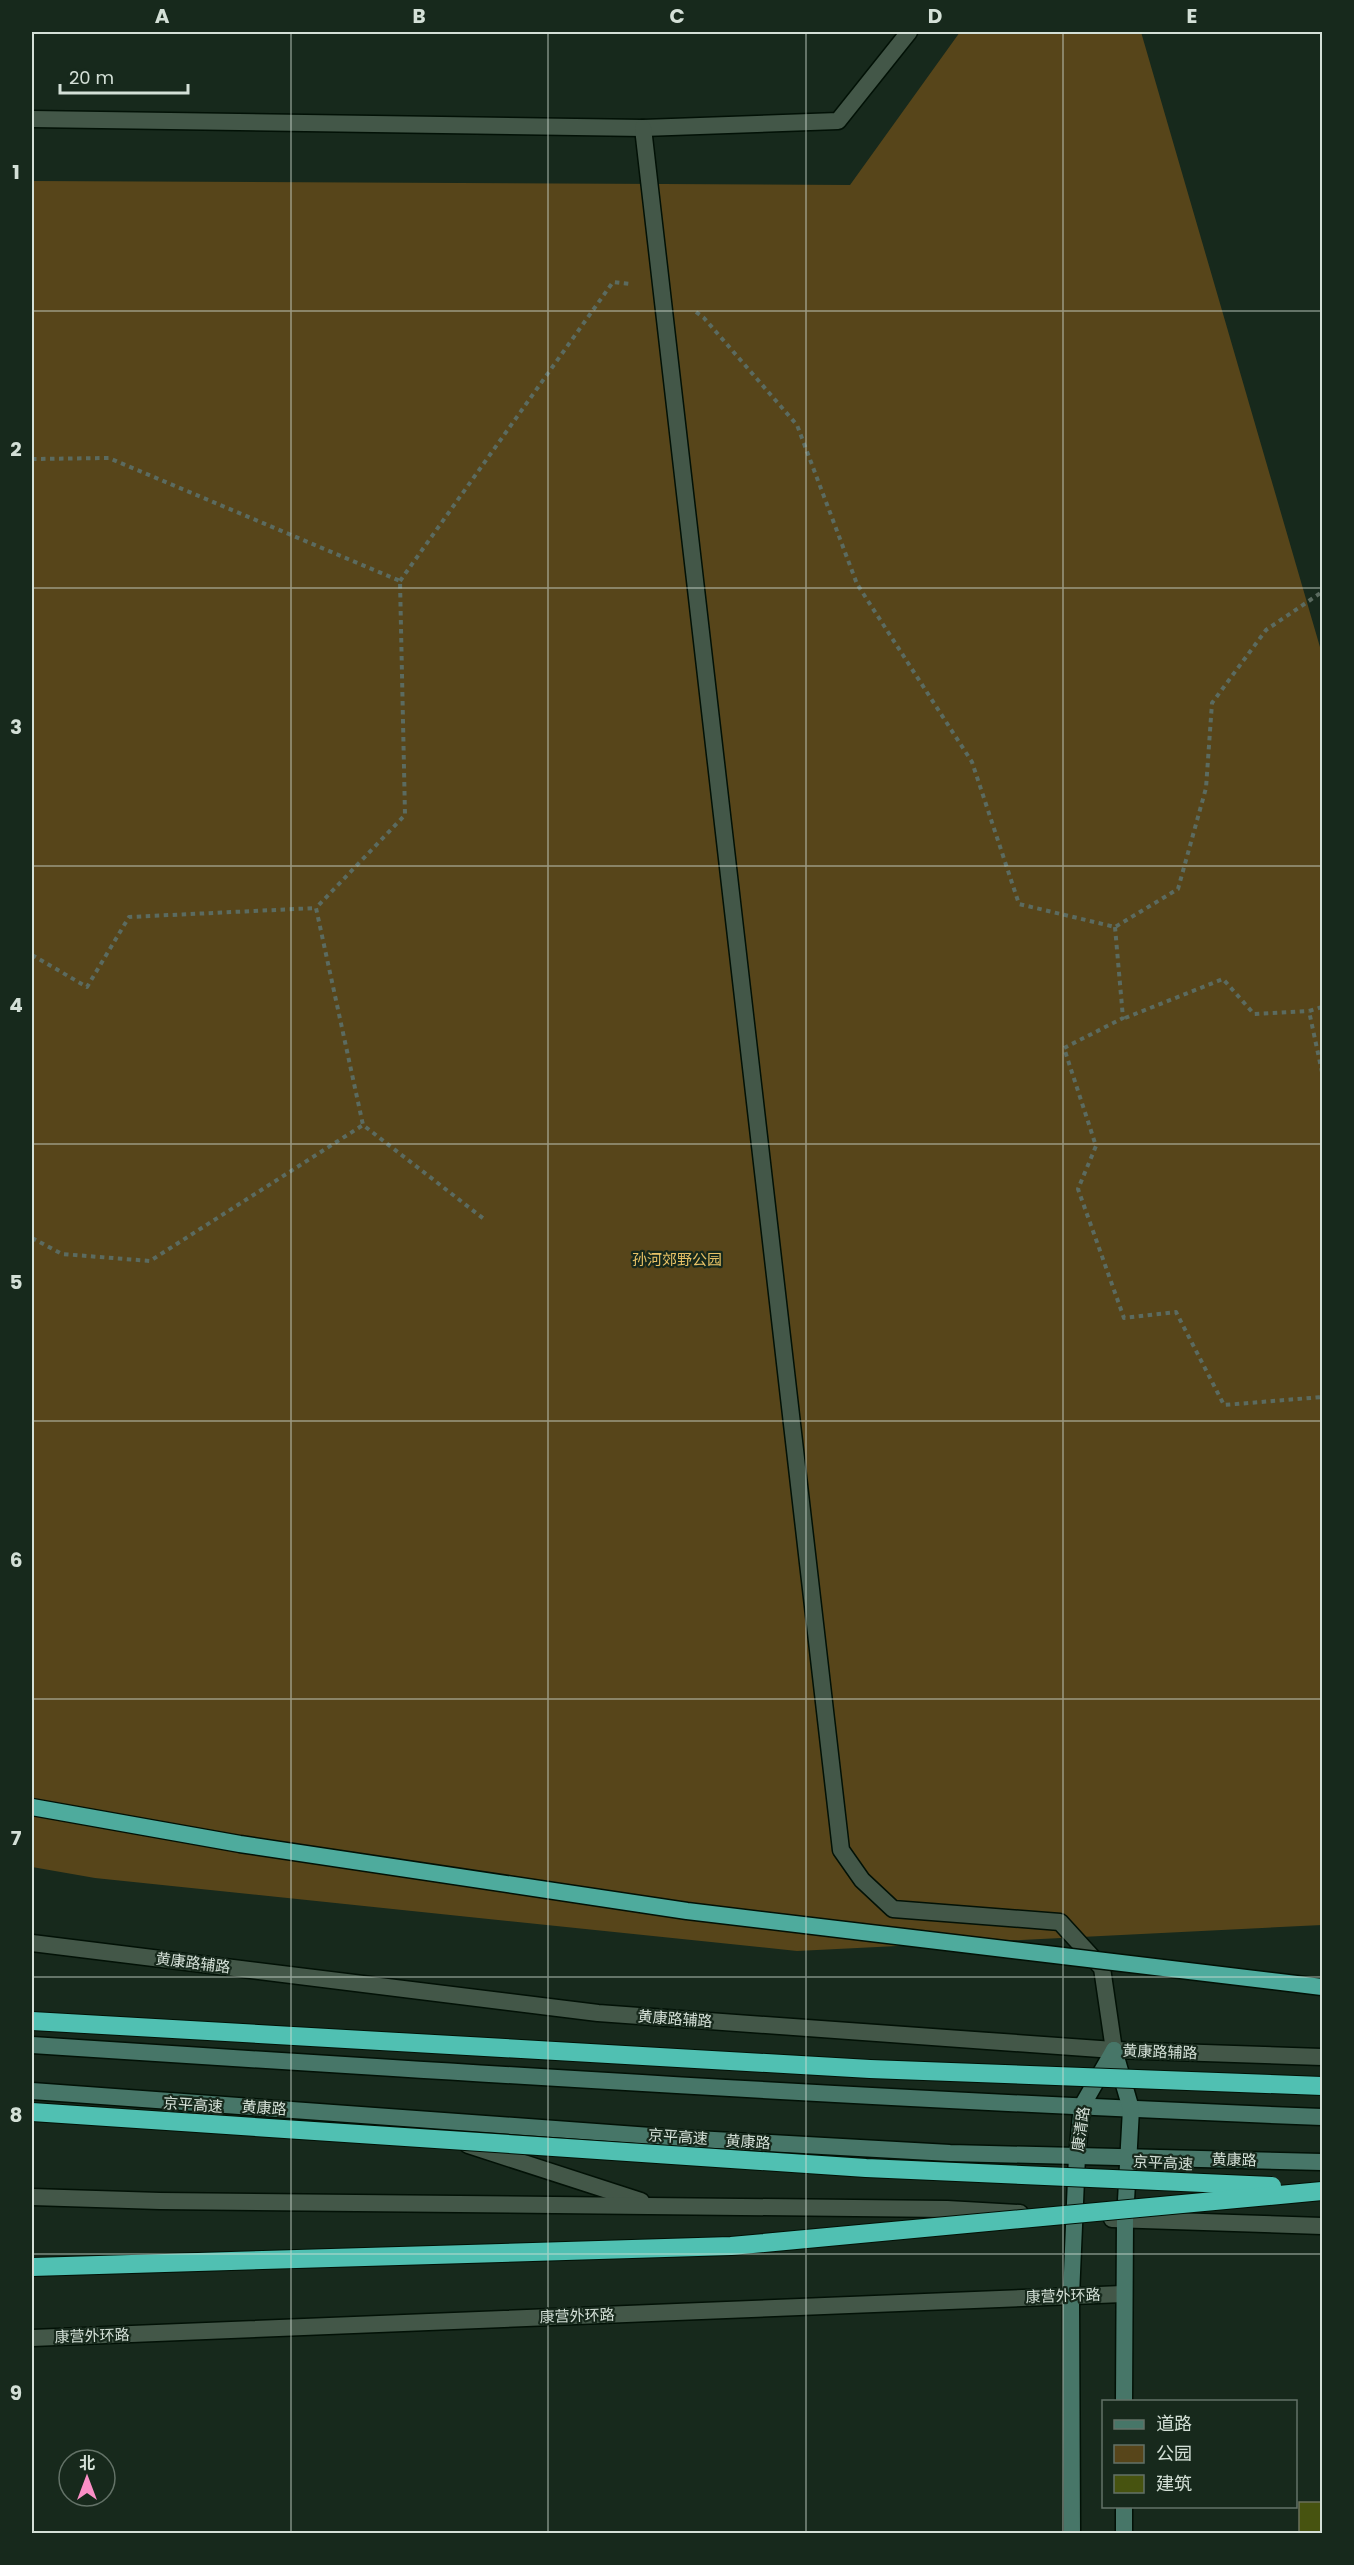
<svg xmlns="http://www.w3.org/2000/svg" width="1354" height="2565" font-family="Poppins,'Noto Sans SC',sans-serif">
  <rect width="100%" height="100%" fill="#17291c"/>
  <path fill="#57451a" d="M960,32H1141L1322,654V1925L797,1951L95,1878L32,1867V181L850,185Z"/>
  <rect fill="#475310" stroke="#6b705a" stroke-width="1.5" x="1299" y="2502" width="23" height="32"/>
  <g fill="none" stroke-linecap="round" stroke-linejoin="round">
    <g stroke="#021106" stroke-width="19">
      <g id="minor">
        <path d="M32,119L643,128L838,121L909,32"/>
        <path d="M32,2338L1123,2294"/>
      </g>
    </g>
    <g stroke="#021106" stroke-width="19">
      <g id="tertiary">
        <path d="M643,128L841,1850L862,1880L893,1909L1060,1922L1102,1968L1114,2050"/>
        <path d="M32,1943L598,2013L1114,2050L1322,2057"/>
        <path d="M468,2145L641,2201"/>
        <path d="M32,2197L160,2201L947,2209L1020,2213"/>
        <path d="M1112,2219L1322,2226"/>
      </g>
    </g>
    <g stroke="#021106" stroke-width="19">
      <g id="secondary">
        <path d="M32,2045C462,2073 892,2100 1322,2117"/>
        <path d="M1114,2050L1131,2109L1125,2219L1124,2402"/>
        <path d="M32,2091L678,2138L950,2153L1322,2162"/>
        <path d="M1124,2506V2534"/>
        <path d="M1072,2534L1071,2296L1077,2156L1082,2106L1114,2050"/>
      </g>
    </g>
    <g stroke="#5b6b60" stroke-width="4" stroke-dasharray="4.5 4.5" stroke-linecap="butt">
      <path d="M696,312L704,318L797,425L857,584L972,762L1019,904L1115,927L1178,889L1206,788L1212,703L1266,630L1322,592"/>
      <path d="M32,459L109,458L400,581L405,815L316,908L363,1125L484,1219"/>
      <path d="M400,581L613,282L630,284"/>
      <path d="M1115,927L1123,1018L1064,1048L1096,1146L1078,1189L1124,1318L1176,1312L1224,1405L1322,1397"/>
      <path d="M32,955L87,987L129,917L316,908"/>
      <path d="M1322,1007L1309,1011L1322,1072"/>
      <path d="M1125,1018L1223,979L1254,1014L1309,1011"/>
      <path d="M32,1238L62,1254L150,1261L363,1125"/>
    </g>
    <use href="#minor" stroke="#435748" stroke-width="16"/>
    <use href="#tertiary" stroke="#435748" stroke-width="16"/>
    <use href="#secondary" stroke="#477668" stroke-width="16"/>
    <g stroke="#021106" stroke-width="19" stroke-linecap="butt">
      <path id="trunk-bridge" d="M32,1807L240,1844L687,1911L1322,1987"/>
    </g>
    <g stroke="#021106" stroke-width="20" stroke-linecap="butt">
      <g id="motorway-bridge">
        <path d="M32,2021L870,2069L1322,2086"/>
        <path d="M32,2112L866,2168L1272,2186"/>
        <path d="M32,2267L731,2246L1322,2191"/>
      </g>
    </g>
    <use href="#trunk-bridge" stroke="#4eab9d" stroke-width="16"/>
    <use href="#motorway-bridge" stroke="#50c0b2" stroke-width="18"/>
  </g>
  <path fill="none" stroke="#d4e0d7" stroke-width="1.5" stroke-opacity="0.55" d="M291,32V2534M548,32V2534M806,32V2534M1063,32V2534M32,311H1322M32,588H1322M32,866H1322M32,1144H1322M32,1421H1322M32,1699H1322M32,1977H1322M32,2254H1322"/>
  <g text-anchor="middle" stroke-width="4.5" stroke-linejoin="round" paint-order="stroke">
    <g font-size="15" fill="#e8c266" stroke="#17291c">
      <text x="677" y="1265">孙河郊野公园</text>
    </g>
    <g font-size="15" fill="#d4e0d7" stroke="#17291c">
      <text transform="translate(193 1963) rotate(7)" y="5">黄康路辅路</text>
      <text transform="translate(675 2019) rotate(4)" y="5">黄康路辅路</text>
      <text transform="translate(1160 2052) rotate(2)" y="5">黄康路辅路</text>
      <text transform="translate(193 2105) rotate(4)" y="5">京平高速</text>
      <text transform="translate(264 2108) rotate(4)" y="5">黄康路</text>
      <text transform="translate(1081 2129) rotate(-82)" y="5">康清路</text>
      <text transform="translate(678 2137) rotate(4)" y="5">京平高速</text>
      <text transform="translate(748 2142) rotate(3)" y="5">黄康路</text>
      <text transform="translate(1234 2160) rotate(1)" y="5">黄康路</text>
      <text transform="translate(1163 2163) rotate(3)" y="5">京平高速</text>
      <text transform="translate(1063 2296) rotate(-2)" y="5">康营外环路</text>
      <text transform="translate(577 2316) rotate(-2)" y="5">康营外环路</text>
      <text transform="translate(92 2336) rotate(-2)" y="5">康营外环路</text>
    </g>
  </g>
  <rect width="1354" height="2565" fill="none" stroke="#17291c" stroke-width="66"/>
  <rect x="1102" y="2400" width="195" height="108" fill="#17291c" stroke="#637267" stroke-width="1.5"/>
  <rect x="1114" y="2420" width="30" height="9" fill="#477668" stroke="#637267" stroke-width="1.5"/>
  <text x="1156" y="2430" font-size="18" fill="#d4e0d7">道路</text>
  <rect x="1114" y="2445" width="30" height="18" fill="#57451a" stroke="#637267" stroke-width="1.5"/>
  <text x="1156" y="2460" font-size="18" fill="#d4e0d7">公园</text>
  <rect x="1114" y="2475" width="30" height="18" fill="#475310" stroke="#637267" stroke-width="1.5"/>
  <text x="1156" y="2490" font-size="18" fill="#d4e0d7">建筑</text>
  <g transform="translate(87 2478)"><circle r="28" fill="#17291c" stroke="#637267" stroke-width="1.5"/>
  <path d="M0-4.5L10 22L0 15L-10 22Z" fill="#fb8fc6"/>
  <text y="-9" font-size="16" font-weight="bold" text-anchor="middle" fill="#d4e0d7">北</text>
  </g>
  <path d="M60 84v9h128v-9" fill="none" stroke="#d4e0d7" stroke-width="3"/>
  <text x="69" y="84" font-size="18" fill="#d4e0d7" stroke="#17291c" stroke-width="4.5" paint-order="stroke">20 m</text>
  <rect x="33" y="33" width="1288" height="2499" fill="none" stroke="#d4e0d7" stroke-width="2"/>
  <g font-size="20" text-anchor="middle" font-weight="bold" fill="#d4e0d7">
    <text x="162" y="23">A</text>
    <text x="419" y="23">B</text>
    <text x="677" y="23">C</text>
    <text x="935" y="23">D</text>
    <text x="1192" y="23">E</text>
    <text x="16" y="179">1</text>
    <text x="16" y="456">2</text>
    <text x="16" y="734">3</text>
    <text x="16" y="1012">4</text>
    <text x="16" y="1289">5</text>
    <text x="16" y="1567">6</text>
    <text x="16" y="1845">7</text>
    <text x="16" y="2122">8</text>
    <text x="16" y="2400">9</text>
  </g>
</svg>
